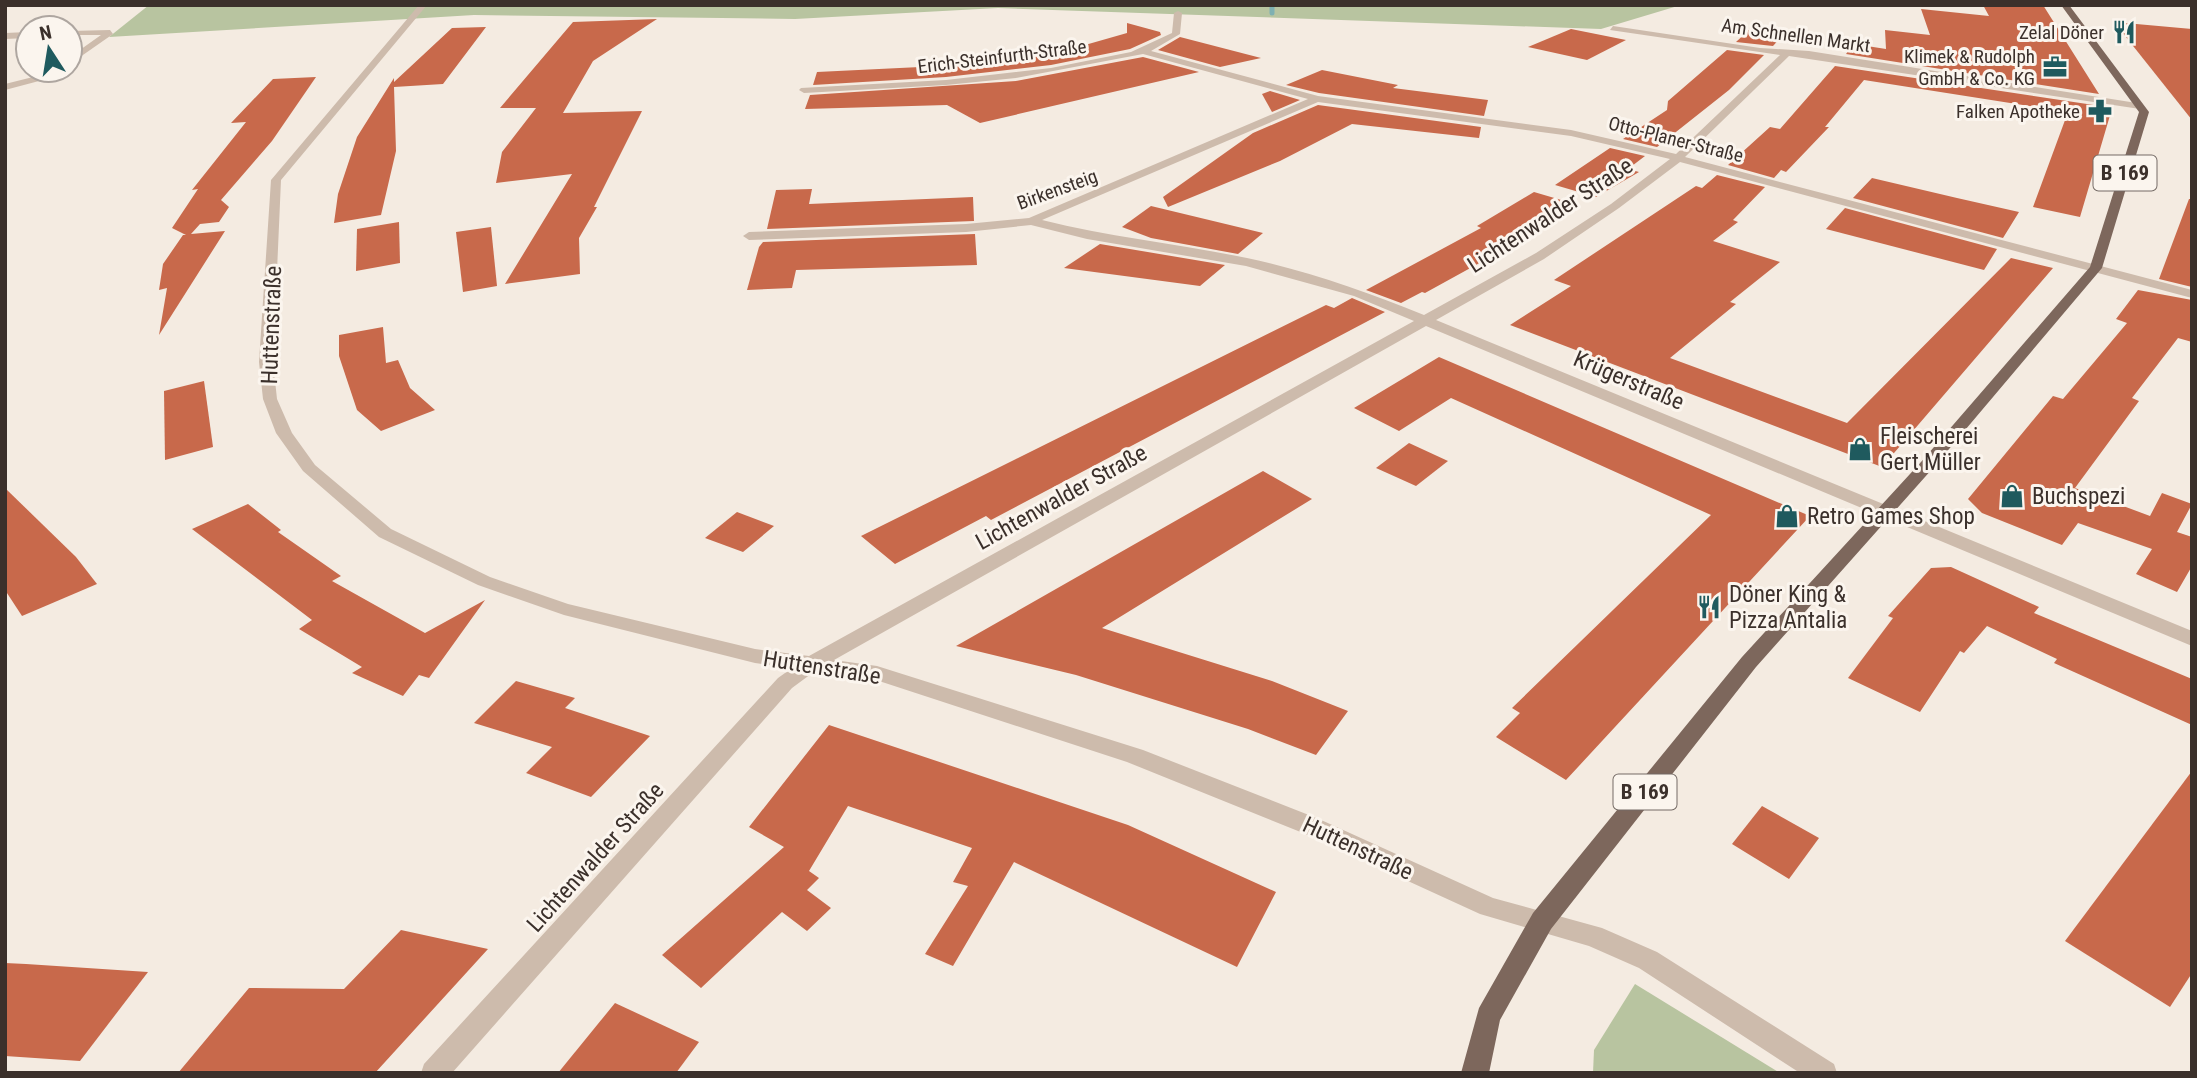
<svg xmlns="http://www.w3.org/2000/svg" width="2197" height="1078" font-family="'Roboto Condensed',sans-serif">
  <rect width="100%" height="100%" fill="#f4ebe1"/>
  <g fill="#b8c4a0">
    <path d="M149,5H1681L1601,29L998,8L795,19L474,15L109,37Z"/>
    <path d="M1635,984L1780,1073H1593L1594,1050Z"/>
  </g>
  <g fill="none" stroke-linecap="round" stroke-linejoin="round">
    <path stroke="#7fb0b2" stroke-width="5" d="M1272,5V13"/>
  </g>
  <g fill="#c8694b">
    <path d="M1983,5H2043L2099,94L1846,54L1854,44L1886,49L1885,30L1930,35L1921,9L1989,16Z"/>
    <path d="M657,19L593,61L563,113L642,111L594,207H597L579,238L580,274L505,284L572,174L496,183L502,152L536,108H500L573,22Z"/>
    <path d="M2114,22L2192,29V120Z"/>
    <path d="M1127,23L1160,32L1161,35L1130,49L1051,65L946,77L813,85L817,72L941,66L938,62L1053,49L1057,53L1127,33Z"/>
    <path d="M486,27L443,84L394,87L396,151L381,215L334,223L338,194L357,137L394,78V82L452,28Z"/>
    <path d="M1571,29L1626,40L1587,60L1528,47Z"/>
    <path d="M1749,30L1783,35L1773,46L1736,42Z"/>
    <path d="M1180,37L1261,58L1220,67L1158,50Z"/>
    <path d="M1727,50L1764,55L1729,90L1657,147L1623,139L1667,110L1668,101Z"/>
    <path d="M1143,57L1199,72L980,123L947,105L805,109L810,95L1016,81Z"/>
    <path d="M1835,66L2107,107L2111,112L2080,217L2033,207L2068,112L1864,80L1825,127H1829L1786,172L1781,170L1774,178L1728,165L1770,127L1780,129Z"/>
    <path d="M1322,70L1398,85L1393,88L1488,100L1484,116L1319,93L1286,85Z"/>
    <path d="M316,77L272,141L221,200L229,207L219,222L200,224L191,234L225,231L159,335L167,288L159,290L163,264L183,235H186L172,228L198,189L192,190L246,122L231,123L273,79Z"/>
    <path d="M1270,91L1300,100L1272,112L1262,94Z"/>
    <path d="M1318,105L1481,127L1479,138L1352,124L1280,161L1168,207L1163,197L1253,133Z"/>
    <path d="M1610,148L1645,156L1628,169L1639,172L1596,197L1555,185Z"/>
    <path d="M1717,175L1765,187L1733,220L1738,222L1713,241L1780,262L1730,302L1736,304L1670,358L1847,423L2011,258L2053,268L1882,467L1510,325L1571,286L1554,280L1696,186L1702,188Z"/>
    <path d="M1872,178L1957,198L2019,212L2003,238L1853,198Z"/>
    <path d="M812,189L809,204L973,197L974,221L767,229L776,190Z"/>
    <path d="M1534,192L1568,202L1488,252L1494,255L1425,293L1422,292L1401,303L1366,290L1481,228L1477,226Z"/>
    <path d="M2189,199H2192V287L2159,279Z"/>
    <path d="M1151,206L1263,233L1238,254L1151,238L1122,227Z"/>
    <path d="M1845,208L1997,249L1984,270L1826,229Z"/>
    <path d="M399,222L400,263L356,271L357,229Z"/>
    <path d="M491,227L497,286L463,292L456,232Z"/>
    <path d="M975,234L977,265L796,270L792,288L747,290L759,247L763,242Z"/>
    <path d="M1100,244L1225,265L1200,286L1064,268Z"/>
    <path d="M2138,290L2192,300V342L2178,338L2132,398L2139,401L2075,488L2150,516L2162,493L2192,504L2177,532L2192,537V566L2177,592L2136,574L2152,549L2078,523L2062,545L1982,513L1968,499L2053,396L2063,399L2127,323L2116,319Z"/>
    <path d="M1352,298L1385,312L991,520L986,516L895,564L861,536L1326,305L1334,308Z"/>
    <path d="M383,327L386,363L398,360L410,388L435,410L381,431L357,410L339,356V335Z"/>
    <path d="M1439,357L1810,516L1566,780L1496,737L1520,713L1512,708L1711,515L1451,398L1399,431L1354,408Z"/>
    <path d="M204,381L213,447L165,460L164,391Z"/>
    <path d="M1409,443L1448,461L1416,486L1376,468Z"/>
    <path d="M1263,471L1312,499L1102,628L1272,681L1348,711L1316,755L1248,729L1076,675L956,646Z"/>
    <path d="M5,488L76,557L97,584L22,616L5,590Z"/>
    <path d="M248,504L281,530L278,532L341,576L332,581L425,633L485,600L429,678L419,675L403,696L352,673L362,667L299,629L312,620L192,529Z"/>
    <path d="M737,512L774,526L743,552L705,538Z"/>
    <path d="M1951,567L2039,607L2034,613L2192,679V725L2054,663L2057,659L1987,626L1964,653L1960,651L1920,712L1848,678L1893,618L1888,616L1931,568Z"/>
    <path d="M516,681L575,698L565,708L650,736L591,797L526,773L552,747L474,723Z"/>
    <path d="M829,725L1128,825L1276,892L1237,967L1014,862L953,966L925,954L968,886L953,882L972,848L848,806L809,871L819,878L807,890L831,908L807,931L782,912L701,988L662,955L784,847L749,827Z"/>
    <path d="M2192,771V973L2170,1007L2065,941Z"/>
    <path d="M1762,806L1819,838L1789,879L1732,844Z"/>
    <path d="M401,930L488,949L375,1073H178L249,988L344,989Z"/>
    <path d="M5,963L26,964L148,972L80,1061L5,1056Z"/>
    <path d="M615,1003L699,1042L676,1073H558Z"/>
  </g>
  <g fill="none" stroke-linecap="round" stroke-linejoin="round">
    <g fill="#cdbbac" fill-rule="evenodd">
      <path d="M419,5H427L281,180L273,362L277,399L292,433L315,465L391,529L490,577L568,604L755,649L809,656L1414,321L1354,296L1246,266L1087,239L1031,225L966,232L749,240L743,236L749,232L966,224L1029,218L1308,99L1143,54L1016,78L946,85L804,93L799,90L801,88L946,80L1051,68L1131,52L1172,33L1174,13L1178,11L1182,13L1180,34L1151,51L1318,96L1571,130L1676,154L1780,55L1610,30L1613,26L1760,48L1809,51L2143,104V108L2140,109L1789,56L1685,157L2192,290V298L1680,162L1619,208L1544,259L1436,320L2192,631V646L1426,326L834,660L877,666L1143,750L1319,819L1493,898L1602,928L1657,952L1834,1064L1837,1073H1800L1639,968L1589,946L1480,914L1303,833L1127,762L876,680L815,671L792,688L452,1073H421L424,1064L778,678L792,668L755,663L564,615L478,585L379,537L303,471L276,433L263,399L259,362L271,180ZM1318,102L1571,136L1670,159L1611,204L1536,253L1424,315C1367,292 1308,271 1247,258C1179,244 1110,237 1042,220Z"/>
      <path d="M110,30L113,34L70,64V57L101,35H70V31Z"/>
      <path d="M28,32V38L5,39V33Z"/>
      <path d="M46,70H57L39,81L5,90V84L33,77Z"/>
    </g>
    <path fill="#7d675c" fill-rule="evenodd" d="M2061,5H2069L2149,112L2102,268L1933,468L1756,667L1551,929L1500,1020L1489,1073H1461L1479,1008L1533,913L1742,657L1921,462L2090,267L2139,112Z"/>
  </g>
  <defs>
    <g id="restaurant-bare" transform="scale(1.89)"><path d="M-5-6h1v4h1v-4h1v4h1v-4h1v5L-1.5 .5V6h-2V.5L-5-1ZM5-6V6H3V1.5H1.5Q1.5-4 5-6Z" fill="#1f5a5e" stroke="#fbf5ee" stroke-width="2.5" paint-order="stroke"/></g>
    <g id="office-bare" transform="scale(1.89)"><path d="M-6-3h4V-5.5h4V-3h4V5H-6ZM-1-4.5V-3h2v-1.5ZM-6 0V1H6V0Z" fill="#1f5a5e" stroke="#fbf5ee" stroke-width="2.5" paint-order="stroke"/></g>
    <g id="pharmacy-bare" transform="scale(1.89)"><path d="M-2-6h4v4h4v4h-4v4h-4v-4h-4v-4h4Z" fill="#1f5a5e" stroke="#fbf5ee" stroke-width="2.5" paint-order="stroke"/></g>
    <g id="shop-bare" transform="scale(1.89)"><path d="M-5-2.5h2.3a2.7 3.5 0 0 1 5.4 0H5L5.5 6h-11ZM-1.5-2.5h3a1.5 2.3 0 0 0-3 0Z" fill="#1f5a5e" stroke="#fbf5ee" stroke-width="2.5" paint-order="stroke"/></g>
  </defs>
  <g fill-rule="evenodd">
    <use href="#restaurant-bare" x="2124" y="32"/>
    <use href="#office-bare" x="2055" y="67"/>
    <use href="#pharmacy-bare" x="2100" y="111"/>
    <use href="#shop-bare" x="1860" y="449"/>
    <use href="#shop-bare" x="2012" y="496"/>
    <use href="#shop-bare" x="1787" y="516"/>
    <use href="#restaurant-bare" x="1709" y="607"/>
  </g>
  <g text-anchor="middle" stroke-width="6" stroke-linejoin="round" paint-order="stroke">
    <g font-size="19" fill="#3b302b" stroke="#fbf5ee" text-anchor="end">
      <text x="2104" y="39">Zelal Döner</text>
      <text x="2035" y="63">Klimek &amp; Rudolph<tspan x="2035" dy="22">GmbH &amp; Co. KG</tspan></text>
      <text x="2080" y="118">Falken Apotheke</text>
    </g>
    <g font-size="19" fill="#3b302b" stroke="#fbf5ee">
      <text transform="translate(1796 35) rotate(8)" y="7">Am Schnellen Markt</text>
      <text transform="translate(1002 56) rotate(-7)" y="7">Erich-Steinfurth-Straße</text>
      <text transform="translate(1676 139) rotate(14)" y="7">Otto-Planer-Straße</text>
      <text transform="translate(1057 189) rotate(-20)" y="7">Birkensteig</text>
    </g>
    <g fill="#fbf5ee" stroke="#756b66" stroke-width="2">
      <rect x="2093.5" y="155.5" width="63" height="35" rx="5"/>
      <rect x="1613.5" y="774.5" width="63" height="35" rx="5"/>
    </g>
    <g font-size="21" font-weight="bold" fill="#3b302b">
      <text x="2125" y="180">B 169</text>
      <text x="1645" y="799">B 169</text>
    </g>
    <g font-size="23" fill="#3b302b" stroke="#fbf5ee">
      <text transform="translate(1550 215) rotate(-33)" y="8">Lichtenwalder Straße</text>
      <text transform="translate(271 325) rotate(-88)" y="8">Huttenstraße</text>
      <text transform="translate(1629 380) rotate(23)" y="8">Krügerstraße</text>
      <text transform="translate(1061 497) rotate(-29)" y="8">Lichtenwalder Straße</text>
      <text transform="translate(822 667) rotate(9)" y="8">Huttenstraße</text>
      <text transform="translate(1358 848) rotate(25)" y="8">Huttenstraße</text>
      <text transform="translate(595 857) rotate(-48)" y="8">Lichtenwalder Straße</text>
    </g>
    <g font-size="23" fill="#3b302b" stroke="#fbf5ee" text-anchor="start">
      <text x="1880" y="444">Fleischerei<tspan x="1880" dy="26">Gert Müller</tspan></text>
      <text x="2032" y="504">Buchspezi</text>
      <text x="1807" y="524">Retro Games Shop</text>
      <text x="1729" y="602">Döner King &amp;<tspan x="1729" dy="26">Pizza Antalia</tspan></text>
    </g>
  </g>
  <rect width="2197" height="1078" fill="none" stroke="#3b302b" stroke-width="14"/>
  <g transform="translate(49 49) rotate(348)"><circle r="33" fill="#fbf5ee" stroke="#aea6a0" stroke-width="2"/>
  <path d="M0-5L12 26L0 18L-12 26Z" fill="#1f5a5e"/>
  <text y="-10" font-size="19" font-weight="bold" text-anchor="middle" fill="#3b302b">N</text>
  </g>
</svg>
